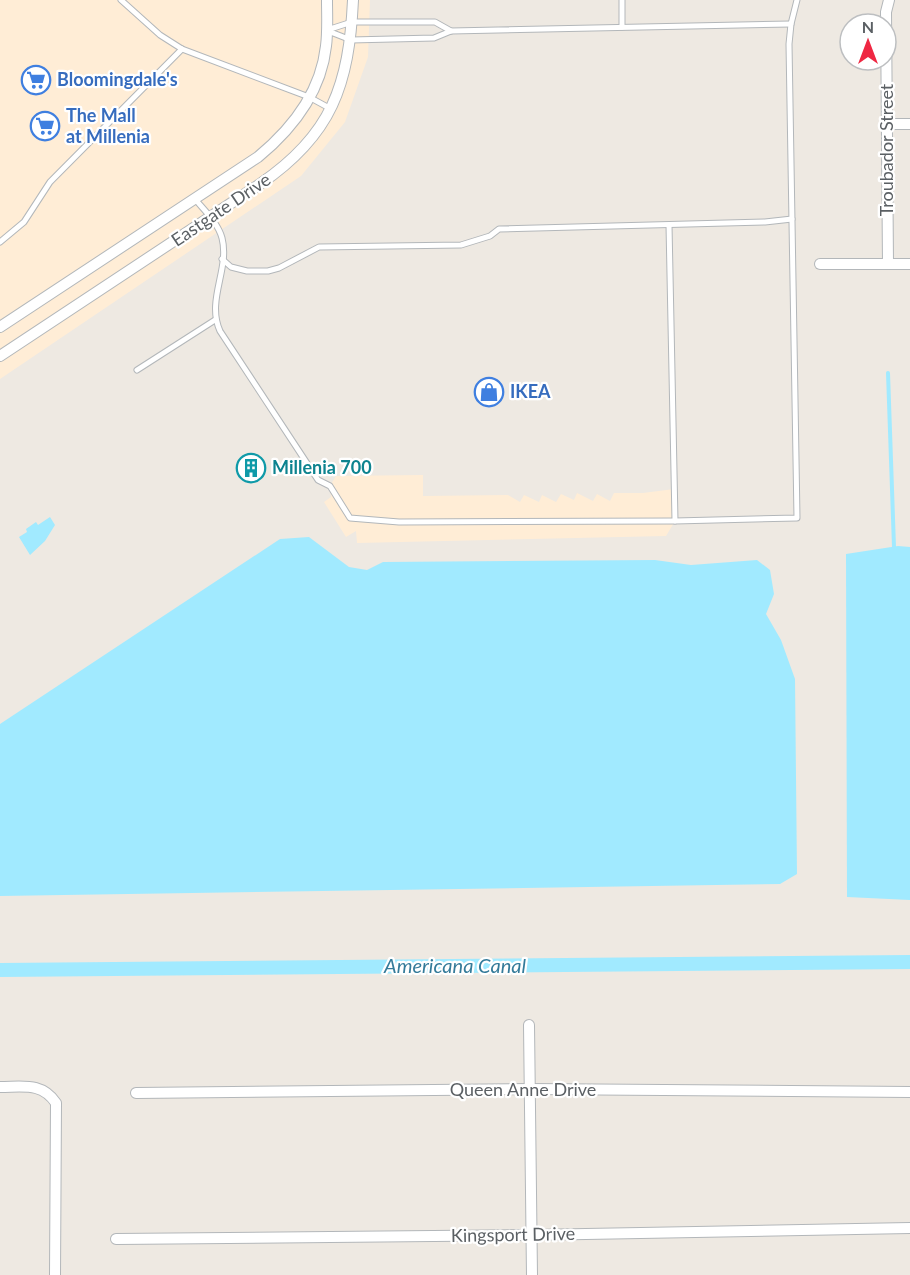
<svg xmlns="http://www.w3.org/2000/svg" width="910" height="1275" font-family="Lato,sans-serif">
  <rect width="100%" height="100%" fill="#eee9e2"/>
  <g fill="#ffedd6">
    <path d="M0,0H370L368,57L345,122L301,176L0,379Z"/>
    <path d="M423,475V496L508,495L520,502L524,495L539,502L542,495L556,502L561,494L574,500L577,493L593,501L597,494L610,501L614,493H643L674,489L675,521L666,536L357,543L356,531L346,537L324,502L331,497L330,486L336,476Z"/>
  </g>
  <g fill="#a1eaff">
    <path d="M50,517L55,525L45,541L30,555L19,537L27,532L26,529L36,522L38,525Z"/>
    <path d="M309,537L349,567L367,570L383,562L655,560L691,565L757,560L770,570L774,594L766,614L781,640L795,679L797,874L780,884L0,896V724L280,539Z"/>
    <path d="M898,546L910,547V900L847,897L846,554Z"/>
  </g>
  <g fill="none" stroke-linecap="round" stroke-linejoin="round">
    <path stroke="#a1eaff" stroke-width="4" d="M888,373L894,547"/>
    <path stroke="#a1eaff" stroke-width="14" d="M0,970L910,962"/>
    <g stroke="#b3b7ba" stroke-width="7">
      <g id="lane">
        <path d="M121,0L160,35L182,49L309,97L331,109"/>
        <path d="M622,0V27"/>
        <path d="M327,30L352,22H435L451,31"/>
        <path d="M328,31L351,40L434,38L451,31L791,24"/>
        <path d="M195,199C204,210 218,223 222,238C230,269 206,300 220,331L318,480L330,486L350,518L399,522L675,521L797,518L789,44L791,24L797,0"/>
        <path d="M669,225L675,521"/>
        <path d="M0,242L24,222L50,182L182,49"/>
        <path d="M222,259L231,267L247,271H268L279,268L319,247L461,245L490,236L499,229L765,222L792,219"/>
        <path d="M137,370L215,320"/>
      </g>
    </g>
    <g stroke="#b3b7ba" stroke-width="12">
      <g id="street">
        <path d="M887,124H910"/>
        <path d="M820,264H910"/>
        <path d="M888,264L886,12L889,0"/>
        <path d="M0,327L258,157C292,129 321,92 326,46C328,31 327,15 327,0"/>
        <path d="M0,356L260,184C332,135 349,85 353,0"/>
        <path d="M529,1025L532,1275"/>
        <path d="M0,1087C23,1087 42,1082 56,1103L55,1275"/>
        <path d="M136,1093L530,1089L910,1092"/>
        <path d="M116,1239L531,1235L910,1228"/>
      </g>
    </g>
    <use href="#lane" stroke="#fff" stroke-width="5"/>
    <use href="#street" stroke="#fff" stroke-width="10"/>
  </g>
  <defs>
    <g id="supermarket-ring" transform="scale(1.5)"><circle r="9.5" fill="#fff" stroke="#3f7fe0" stroke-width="1.5"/><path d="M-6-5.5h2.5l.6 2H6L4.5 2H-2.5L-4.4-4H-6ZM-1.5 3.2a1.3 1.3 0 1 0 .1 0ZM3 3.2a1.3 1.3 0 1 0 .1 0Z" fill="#3f7fe0"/></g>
    <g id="shop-ring" transform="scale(1.5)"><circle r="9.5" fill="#fff" stroke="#3f7fe0" stroke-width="1.5"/><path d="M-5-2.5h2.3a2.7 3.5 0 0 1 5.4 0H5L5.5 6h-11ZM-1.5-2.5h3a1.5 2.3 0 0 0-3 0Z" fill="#3f7fe0"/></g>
    <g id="building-ring" transform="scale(1.5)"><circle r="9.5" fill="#fff" stroke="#0f9aa8" stroke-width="1.5"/><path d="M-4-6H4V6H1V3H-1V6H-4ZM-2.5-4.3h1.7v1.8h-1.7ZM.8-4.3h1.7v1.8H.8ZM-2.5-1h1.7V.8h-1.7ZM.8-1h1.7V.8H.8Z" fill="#0f9aa8"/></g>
  </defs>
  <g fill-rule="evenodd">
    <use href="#supermarket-ring" x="36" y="80"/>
    <use href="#supermarket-ring" x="45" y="126"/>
    <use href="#shop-ring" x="489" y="392"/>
    <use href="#building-ring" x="251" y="468"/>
  </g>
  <g text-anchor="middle" stroke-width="4.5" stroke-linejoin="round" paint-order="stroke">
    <g font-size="18" font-weight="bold" fill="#366cbe" stroke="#fff" text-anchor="start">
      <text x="57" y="86">Bloomingdale's</text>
      <text x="66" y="122">The Mall<tspan x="66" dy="21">at Millenia</tspan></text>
      <text x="510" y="398">IKEA</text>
    </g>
    <g font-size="18" fill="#5b6064" stroke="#fff">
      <text transform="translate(887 150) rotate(-90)" y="6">Troubador Street</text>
      <text transform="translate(221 210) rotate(-34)" y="6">Eastgate Drive</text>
      <text x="523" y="1096">Queen Anne Drive</text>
      <text transform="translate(513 1235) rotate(-1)" y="6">Kingsport Drive</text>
    </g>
    <g font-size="18" font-weight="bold" fill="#0d838f" stroke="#fff" text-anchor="start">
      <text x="272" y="474">Millenia 700</text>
    </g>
    <g font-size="20" font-style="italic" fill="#347b9a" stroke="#fff">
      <text x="455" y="973">Americana Canal</text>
    </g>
  </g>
  <g transform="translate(868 42)"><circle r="28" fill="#ffffff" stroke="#bdbfc1" stroke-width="1.5"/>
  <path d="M0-4.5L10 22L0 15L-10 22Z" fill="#ef2742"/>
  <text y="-9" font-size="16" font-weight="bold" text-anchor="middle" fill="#5b6064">N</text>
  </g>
</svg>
